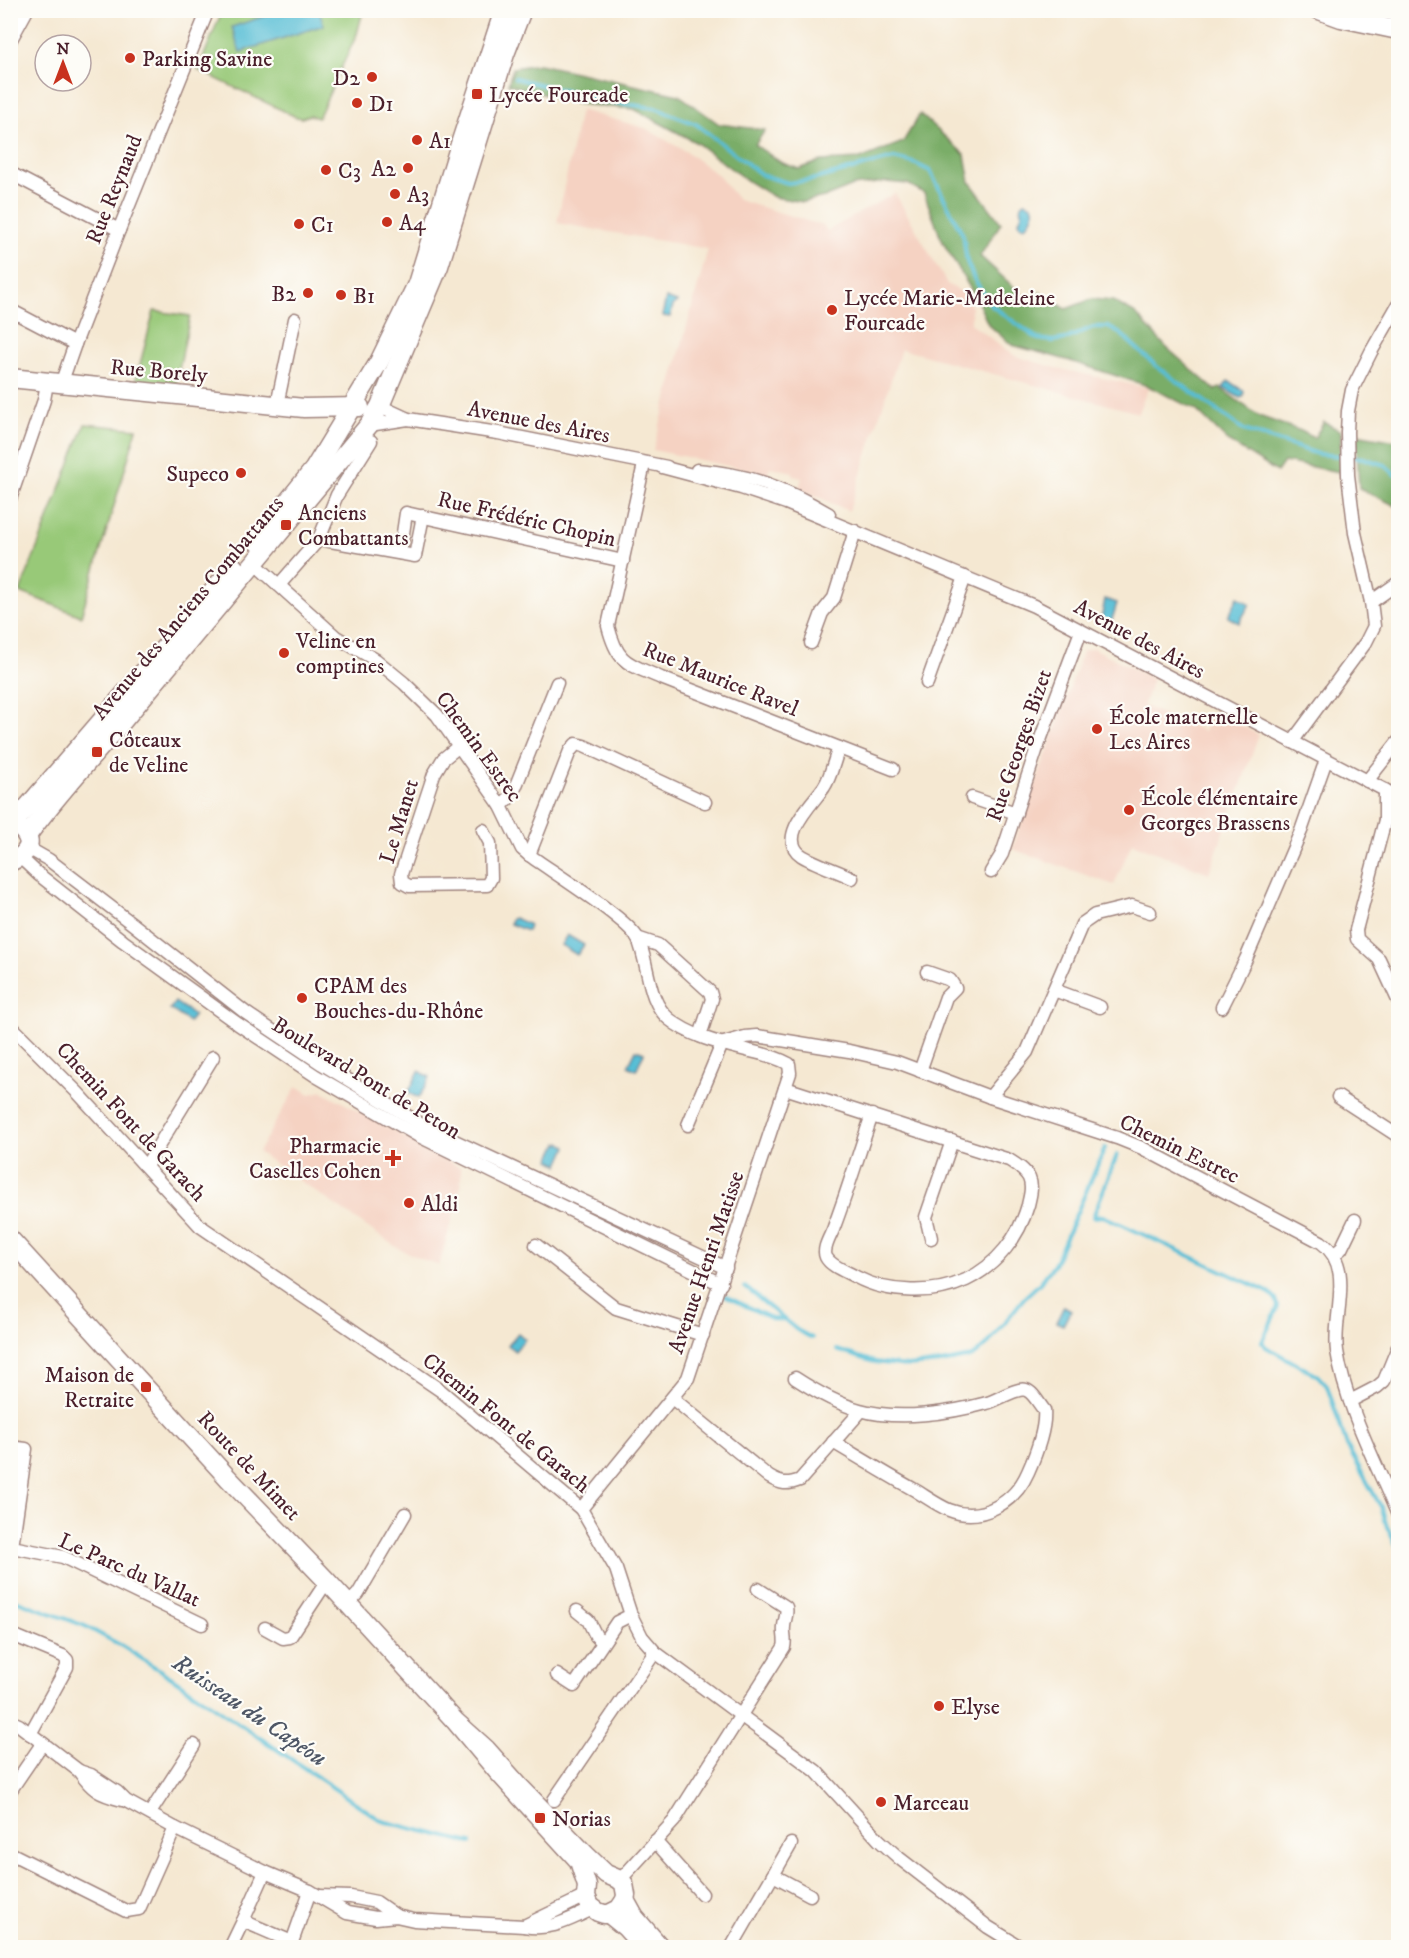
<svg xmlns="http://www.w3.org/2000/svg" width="1409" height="1958" font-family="'IM FELL DW Pica',serif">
  <rect width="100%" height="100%" fill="#fdfcf7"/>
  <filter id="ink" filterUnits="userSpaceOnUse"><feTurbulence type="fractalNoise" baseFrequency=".0167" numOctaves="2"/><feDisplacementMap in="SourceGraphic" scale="12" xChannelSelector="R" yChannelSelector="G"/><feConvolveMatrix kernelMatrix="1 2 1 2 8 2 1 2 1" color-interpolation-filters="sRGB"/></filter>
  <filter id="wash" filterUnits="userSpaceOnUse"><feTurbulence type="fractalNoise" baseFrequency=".008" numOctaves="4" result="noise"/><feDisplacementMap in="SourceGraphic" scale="24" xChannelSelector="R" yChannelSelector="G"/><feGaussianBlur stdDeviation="1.35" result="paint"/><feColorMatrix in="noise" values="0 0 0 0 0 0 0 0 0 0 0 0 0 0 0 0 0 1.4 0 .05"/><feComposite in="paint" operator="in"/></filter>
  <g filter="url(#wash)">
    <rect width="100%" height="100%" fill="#f5e8d2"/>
    <g fill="#f5d2c2">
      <path d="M580,110L645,128L690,154L718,175L738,200L824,226L827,231L895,193L947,284L960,291L971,306V324L1015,356L1060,369L1148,388L1138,413L901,349L849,511L799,488L802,478L793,476V472L770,467L767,474L653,450L708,249L557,223Z"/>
      <path d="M1093,648L1153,679L1143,706L1204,731L1213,710L1259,735L1209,873L1132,843L1114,885L1012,849L1083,651Z"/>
      <path d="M297,1086L310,1094L322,1091L461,1168V1186L439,1266L399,1249L258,1152Z"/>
    </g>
    <g fill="#98c978" stroke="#717452" stroke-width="1.5">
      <path d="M222,11H363L357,34L318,118L310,115L302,118L296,117L198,70Z"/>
      <path d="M154,311L190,316L176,384L172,386L137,382L136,379Z"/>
      <path d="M85,424L137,429L81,616L20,592Z"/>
    </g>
    <g fill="#7aad68" stroke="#62664a" stroke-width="1.5">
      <path d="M539,64L679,95L719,124L765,130L755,145L782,163L799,169L821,161L860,159L903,142L920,114L965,155L970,182L1001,223L980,256L1032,304L1040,292L1066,309L1092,299L1113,301L1136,314L1166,347L1215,390L1220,388L1259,416L1301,431L1314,438L1324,422L1341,431L1340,472L1284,462L1277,472L1229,442L1196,410L1148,386L1067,360L1012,345L999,334L988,324L976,298L942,241L924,193L908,184L886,182L853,186L828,196L803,202L774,197L746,180L697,143L634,109L578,104L508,84L513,68Z"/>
      <path d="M1356,434L1396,441L1398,445V507L1359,488Z"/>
    </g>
    <g fill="#57bed5" stroke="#506e80" stroke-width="1.5">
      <path d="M283,10L319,11L324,25L240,52L232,27Z"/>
      <path d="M1025,202L1032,205C1036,213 1031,222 1024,227L1020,225L1019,221L1022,213L1021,205Z"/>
      <path d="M666,298L677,302L673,306L670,317L662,316Z"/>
      <path d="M1228,381L1244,391L1243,397L1240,398L1223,388Z"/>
      <path d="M1238,597L1250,604L1239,623L1228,617Z"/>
      <path d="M1105,599L1117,603L1111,623L1101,620Z"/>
      <path d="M514,918L528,924L529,926L527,931L510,924L511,919Z"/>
      <path d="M567,935L584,945L577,955L561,945Z"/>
      <path d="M175,1002L194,1015L189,1022L170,1009Z"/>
      <path d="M636,1050L644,1053L636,1070L628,1066Z"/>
      <path d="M419,1071L430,1077L419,1098L408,1093Z"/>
      <path d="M561,1142L567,1147L559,1165L550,1160L558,1143L560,1144Z"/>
      <path d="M1064,1306L1071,1310L1063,1325L1056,1322Z"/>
      <path d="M518,1333L525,1339L515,1351L508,1345Z"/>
    </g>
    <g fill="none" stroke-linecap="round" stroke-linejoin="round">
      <g stroke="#57bed5" stroke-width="4">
        <path d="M515,78L603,101L655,108L696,124L762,175L788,183L811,180L894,158L914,163L930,171L963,235L967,262L974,279L992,306L1038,339L1052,341L1066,339L1093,327H1108L1121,334L1156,366L1244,430L1318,454L1363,458L1385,465L1398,477"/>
        <path d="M1117,1155L1093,1217L1103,1216L1268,1292L1276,1300L1278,1307L1262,1342L1266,1347L1318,1376L1327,1386L1347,1446L1381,1507L1387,1527L1398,1548"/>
        <path d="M745,1287L797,1330L812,1338"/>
        <path d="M725,1296L773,1319L784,1320"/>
        <path d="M837,1350L874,1362L907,1366L941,1363L971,1357L986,1346L1024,1298L1039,1284L1054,1265L1105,1148"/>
        <path d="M10,1598L85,1626L122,1646L172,1678L382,1821L471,1843"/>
      </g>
    </g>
  </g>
  <g filter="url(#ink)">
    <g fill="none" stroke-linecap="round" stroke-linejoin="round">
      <g stroke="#a0847e" stroke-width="15">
        <g id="street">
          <path d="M1391,28L1398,14"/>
          <path d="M10,41L27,10"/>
          <path d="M10,173L119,230"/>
          <path d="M10,310L75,344"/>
          <path d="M61,384L75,344L119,230L208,10"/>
          <path d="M277,405L295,319"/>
          <path d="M380,406L408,419L498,433L667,467"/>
          <path d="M369,425L408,419"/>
          <path d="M644,464L608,626C618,665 628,663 661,678L893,769"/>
          <path d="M662,467L741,488L786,503L1034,606L1398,797"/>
          <path d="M697,470C749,474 784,487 829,514"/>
          <path d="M10,499L44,400L47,383"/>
          <path d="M319,539L337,495L371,441"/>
          <path d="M400,553L406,513L623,561"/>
          <path d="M253,562L336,637L376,660L404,683L437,715L501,806L522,849L529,855C551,871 628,919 638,939C649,964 647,1001 669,1019C691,1037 723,1044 750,1051C764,1054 777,1057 789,1064L790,1073L688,1378L581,1509"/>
          <path d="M279,585L319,539L415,556L423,516"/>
          <path d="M1371,602L1398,583"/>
          <path d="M811,643L822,613L834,598L855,531"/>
          <path d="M927,683L965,577"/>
          <path d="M1292,742L1366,642L1374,626L1371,602L1355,533L1348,475L1347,432L1348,411L1352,390L1371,352L1398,305"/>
          <path d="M459,746L443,759L434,774L401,874L402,882L409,886L487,885L491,878L490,843L483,830"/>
          <path d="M839,748C834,760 831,777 824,787C814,802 776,837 801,855C813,863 838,871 852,878"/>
          <path d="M1367,781L1398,742"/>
          <path d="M1385,790V820L1398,810"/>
          <path d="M972,798L1016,813"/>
          <path d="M501,806L511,796L515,788L557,683"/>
          <path d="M1385,820L1356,930L1357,939L1379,959L1398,1000"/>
          <path d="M28,848L49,860L134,925L246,1013L322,1064L427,1128L726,1268"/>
          <path d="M529,855L570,751L576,744L584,746L705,802"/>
          <path d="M21,858L38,874L123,941L238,1024L316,1076L417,1135L721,1284"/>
          <path d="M991,872L1002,854L1036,751L1081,631"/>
          <path d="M637,938L658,945L710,992L712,999L700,1036"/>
          <path d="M1054,990L1100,1007"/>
          <path d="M1222,1007L1246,959L1301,831L1326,760"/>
          <path d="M10,1025L78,1093L200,1226L440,1390L581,1509L616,1569L631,1615L642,1637L655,1652L816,1771L879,1840L899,1858L988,1927L1022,1948"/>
          <path d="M724,1043L745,1037L757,1036L849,1051L897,1062L990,1097L1117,1138L1142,1148L1321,1242C1356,1267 1332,1316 1337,1351C1345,1405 1377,1465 1398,1515"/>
          <path d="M920,1071L946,997L955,988L950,980L927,972"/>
          <path d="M785,1088L1009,1160C1017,1165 1025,1170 1029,1178C1033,1187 1030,1196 1028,1205C1019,1237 997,1265 966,1280C934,1295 888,1294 856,1277C848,1272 831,1267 826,1257C822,1248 831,1236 834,1227C848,1190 859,1152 872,1115"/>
          <path d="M990,1097L1027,1052L1082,924L1095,915L1132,906L1150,912"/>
          <path d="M1338,1097L1398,1136"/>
          <path d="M688,1125L722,1044"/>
          <path d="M146,1166L213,1057"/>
          <path d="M931,1238L926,1217L952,1141"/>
          <path d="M536,1245L616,1308L703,1335"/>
          <path d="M1334,1254L1341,1249L1355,1220"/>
          <path d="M795,1378C815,1391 838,1404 860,1410C899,1421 950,1413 987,1403C996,1401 1017,1387 1026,1390C1033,1392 1039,1404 1044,1410C1046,1429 1036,1454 1028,1472C1015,1502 982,1523 949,1510C937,1505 925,1496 913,1489C886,1474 860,1458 833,1442"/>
          <path d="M672,1398L769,1477C781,1484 787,1485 800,1480L861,1411"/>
          <path d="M1350,1401L1377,1387L1384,1381L1398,1347"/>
          <path d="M10,1447L26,1449L12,1547L63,1557L202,1624"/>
          <path d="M347,1605L358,1594L405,1514"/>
          <path d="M577,1611L588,1620L596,1636L603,1642"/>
          <path d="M265,1628L283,1638L290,1637L327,1581"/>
          <path d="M10,1634L63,1656L67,1660V1667L30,1734"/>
          <path d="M557,1675L574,1686L617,1622L631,1615"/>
          <path d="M10,1721L19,1725L79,1771L91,1775L117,1792L126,1801L175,1828L265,1872L310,1891L347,1913L376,1918L396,1916L414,1920L524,1926C552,1931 568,1920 593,1909"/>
          <path d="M79,1771C93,1791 99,1794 122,1800"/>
          <path d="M10,1791L42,1744"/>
          <path d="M554,1800L655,1652"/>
          <path d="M150,1813L194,1745"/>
          <path d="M655,1841L702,1894"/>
          <path d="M10,1853L126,1911L139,1909L175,1828"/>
          <path d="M265,1872L243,1921L292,1942"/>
          <path d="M773,1875L810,1895"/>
          <path d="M620,1880L674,1821L784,1647C786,1640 783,1634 784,1627C784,1620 788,1615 786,1607L758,1589"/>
          <path d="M319,1896L351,1897L376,1902L396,1916"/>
          <path d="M524,1926L586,1896"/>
          <path d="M230,1948L243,1921"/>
          <path d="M290,1948L310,1891"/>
          <path d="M731,1948L791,1844"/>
        </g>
      </g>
      <g stroke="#a0847e" stroke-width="21">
        <g id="secondary">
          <path d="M1319,10L1341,18L1398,30"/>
          <path d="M10,378L304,408L360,407"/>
          <path d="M256,541L314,469L379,362L417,284L461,141L504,10"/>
          <path d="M11,826L234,567"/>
          <path d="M27,836C57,794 93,757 126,717C207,619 288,522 369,425L380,406L439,266L505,54L522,10"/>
          <path d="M10,862C27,855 36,843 21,829"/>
          <path d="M10,1239L228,1478L327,1581L456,1722L498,1772L579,1861L587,1886L586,1896L590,1906L598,1912L604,1914H609L619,1909L625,1900L626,1895L624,1884L620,1880L606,1874L586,1855L519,1786L486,1749L456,1722"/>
          <path d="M625,1900L635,1918L661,1948"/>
          <path d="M609,1914L625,1927L644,1948"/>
        </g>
      </g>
      <use href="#street" stroke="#fff" stroke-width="12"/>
      <use href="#secondary" stroke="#fff" stroke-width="18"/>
    </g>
  </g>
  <g fill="#c8321e" stroke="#fdfcf7" stroke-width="2">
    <circle cx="130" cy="58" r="6"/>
    <circle cx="372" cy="77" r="6"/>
    <rect x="471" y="88" width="12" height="12" rx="3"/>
    <circle cx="357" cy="103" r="6"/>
    <circle cx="417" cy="140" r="6"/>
    <circle cx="408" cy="168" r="6"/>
    <circle cx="326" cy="170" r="6"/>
    <circle cx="395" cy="194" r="6"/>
    <circle cx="387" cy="222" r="6"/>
    <circle cx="299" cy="224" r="6"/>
    <circle cx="308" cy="293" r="6"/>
    <circle cx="341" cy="295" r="6"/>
    <circle cx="832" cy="310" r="6"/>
    <circle cx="241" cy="473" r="6"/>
    <rect x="280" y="519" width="12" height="12" rx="3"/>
    <circle cx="284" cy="653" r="6"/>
    <circle cx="1097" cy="729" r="6"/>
    <rect x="91" y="746" width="12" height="12" rx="3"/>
    <circle cx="1129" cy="810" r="6"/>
    <circle cx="302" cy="998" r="6"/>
    <path d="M390 1149h6v6h6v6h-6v6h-6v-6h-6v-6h6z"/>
    <circle cx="409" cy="1203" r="6"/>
    <rect x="140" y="1381" width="12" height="12" rx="3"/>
    <circle cx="939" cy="1706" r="6"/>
    <circle cx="881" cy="1802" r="6"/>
    <rect x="534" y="1812" width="12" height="12" rx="3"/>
  </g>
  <g text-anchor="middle" stroke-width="4.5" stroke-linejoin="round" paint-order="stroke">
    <g font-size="22" fill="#4a1f2b" stroke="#fdfcf7" text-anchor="start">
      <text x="142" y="66">Parking Savine</text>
      <text x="360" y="85" text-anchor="end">D2</text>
      <text x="489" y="102">Lycée Fourcade</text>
      <text x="369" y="111">D1</text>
      <text x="429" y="148">A1</text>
      <text x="396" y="176" text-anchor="end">A2</text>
      <text x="338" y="178">C3</text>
      <text x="407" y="202">A3</text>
      <text x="399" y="230">A4</text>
      <text x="311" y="232">C1</text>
      <text x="296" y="301" text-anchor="end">B2</text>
      <text x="353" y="303">B1</text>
      <text x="844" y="305">Lycée Marie-Madeleine<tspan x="844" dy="25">Fourcade</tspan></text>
      <text x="229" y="481" text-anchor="end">Supeco</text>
      <text x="298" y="520">Anciens<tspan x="298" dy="25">Combattants</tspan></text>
      <text x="296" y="648">Veline en<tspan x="296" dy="25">comptines</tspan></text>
      <text x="1109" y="724">École maternelle<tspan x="1109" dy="25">Les Aires</tspan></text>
      <text x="109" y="747">Côteaux<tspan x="109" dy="25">de Veline</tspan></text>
      <text x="1141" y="805">École élémentaire<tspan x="1141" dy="25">Georges Brassens</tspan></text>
      <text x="314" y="993">CPAM des<tspan x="314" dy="25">Bouches-du-Rhône</tspan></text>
      <text x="381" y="1153" text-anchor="end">Pharmacie<tspan x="381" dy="25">Caselles Cohen</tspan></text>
      <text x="421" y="1211">Aldi</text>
      <text x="134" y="1382" text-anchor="end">Maison de<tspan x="134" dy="25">Retraite</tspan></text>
      <text x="951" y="1714">Elyse</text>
      <text x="893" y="1810">Marceau</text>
      <text x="552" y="1826">Norias</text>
    </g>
    <g font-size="22" fill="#4a1f2b" stroke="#fdfcf7">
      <text transform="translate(113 189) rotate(-68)" y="8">Rue Reynaud</text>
      <text transform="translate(159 370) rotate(5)" y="8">Rue Borely</text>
      <text transform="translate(539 421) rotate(11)" y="8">Avenue des Aires</text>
      <text transform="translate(527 518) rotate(13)" y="8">Rue Frédéric Chopin</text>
      <text transform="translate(187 607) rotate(-50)" y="8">Avenue des Anciens Combattants</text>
      <text transform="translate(1140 638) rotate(28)" y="8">Avenue des Aires</text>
      <text transform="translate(721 678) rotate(22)" y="8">Rue Maurice Ravel</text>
      <text transform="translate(1018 745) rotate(-71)" y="8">Rue Georges Bizet</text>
      <text transform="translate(480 746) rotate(54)" y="8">Chemin Estrec</text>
      <text transform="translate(398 821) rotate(-73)" y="8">Le Manet</text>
      <text transform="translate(367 1077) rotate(31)" y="8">Boulevard Pont de Peton</text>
      <text transform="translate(132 1121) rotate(47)" y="8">Chemin Font de Garach</text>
      <text transform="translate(1180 1148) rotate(26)" y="8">Chemin Estrec</text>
      <text transform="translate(705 1262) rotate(-71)" y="8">Avenue Henri Matisse</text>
      <text transform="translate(507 1422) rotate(39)" y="8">Chemin Font de Garach</text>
      <text transform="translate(250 1465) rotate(47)" y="8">Route de Mimet</text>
      <text transform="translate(130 1569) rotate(24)" y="8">Le Parc du Vallat</text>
    </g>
    <g font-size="24" font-style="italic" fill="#4f5766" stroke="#fdfcf7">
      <text transform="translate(250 1710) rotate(34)" y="8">Ruisseau du Capéou</text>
    </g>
  </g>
  <rect width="1409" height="1958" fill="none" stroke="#fdfcf7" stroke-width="36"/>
  <g transform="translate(63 63)"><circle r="28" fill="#fdfcf7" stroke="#b5a4a5" stroke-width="1.5"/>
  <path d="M0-4.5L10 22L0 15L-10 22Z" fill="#c8321e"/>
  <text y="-9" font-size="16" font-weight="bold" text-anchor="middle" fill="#4a1f2b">N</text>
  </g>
</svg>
